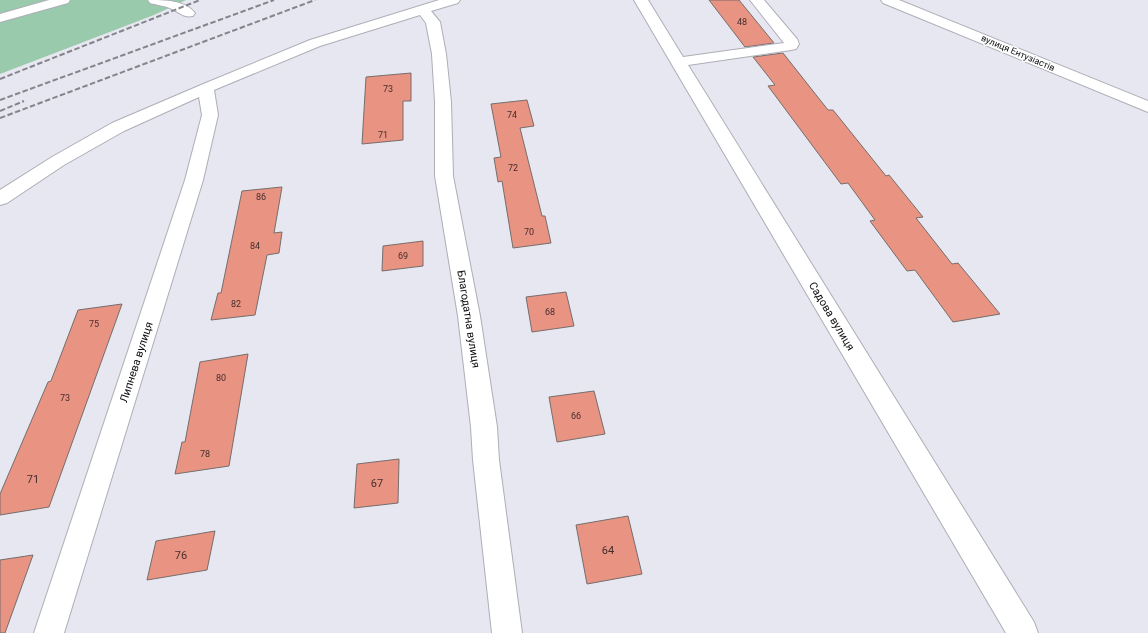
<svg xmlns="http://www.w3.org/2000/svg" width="1148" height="633" font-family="Roboto,sans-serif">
  <rect width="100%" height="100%" fill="#e6e7f0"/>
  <path fill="#99caab" d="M0,0H186L154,15L0,74Z"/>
  <g fill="#e99382" stroke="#766d6c">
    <path d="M709,0H739L774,43L745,47Z"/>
    <path d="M783,53L828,110H833L886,176L889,175L923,217L916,218L952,264L958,263L1000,314L953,322L915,270L907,271L870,221L875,220L848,183L841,184L768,86L775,85L753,57Z"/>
    <path d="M411,73V101H403V140L362,144L366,77Z"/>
    <path d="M527,100L534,126L520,128L542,216H545L551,243L513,248L502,181L498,182L494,158L501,157L491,104Z"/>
    <path d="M282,187L274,233L282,232L279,253L267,255L255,315L211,320L218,293H221L242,191Z"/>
    <path d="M423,241V266L382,271L383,246Z"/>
    <path d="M566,292L574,326L532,332L526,297Z"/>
    <path d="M122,304L49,507L0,515V494L48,382L51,381L78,310Z"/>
    <path d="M248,354L229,466L175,474L182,442H185L200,362Z"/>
    <path d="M594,391L605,434L557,442L549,397Z"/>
    <path d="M399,459L398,503L354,508L357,464Z"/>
    <path d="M628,516L642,574L587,584L576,525Z"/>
    <path d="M215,531L207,570L147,580L156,541Z"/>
    <path d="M33,555L5,633H0V560Z"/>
  </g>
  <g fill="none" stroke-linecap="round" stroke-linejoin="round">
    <g stroke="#adaeb6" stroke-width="2">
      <g id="minor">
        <path d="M49,0H70L68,3L0,22V14Z"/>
        <path d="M148,0C164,0 185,0 195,13L193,16C184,18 180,13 172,9C166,6 157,5 150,3Z"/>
        <path d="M439,0H460L458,3L431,11L440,22L446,54L451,102L453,176L480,316L497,427L499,460L522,633H492L473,460L471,427L458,316L435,176V102L432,54L426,23L420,15L320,46L214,90L218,115L203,180L64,633H34L185,180L202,115L199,97L124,131L64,165L7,203L0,205V190L52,157L112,123L201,85L310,40Z"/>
        <path d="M634,0H648L683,57L784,43L750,0H764L797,39L799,44L796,49L791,50L688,65L1034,622L1038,633H1006Z"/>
        <path d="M881,0H899L1148,101V112L883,3Z"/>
      </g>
    </g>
    <use href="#minor" fill="#fff" fill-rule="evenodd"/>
    <g stroke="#84858b" stroke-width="2" stroke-dasharray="5.5 2.5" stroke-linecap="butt">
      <path d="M0,79L200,0"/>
      <path d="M0,100L274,0"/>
      <path d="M0,111L24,101"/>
      <path d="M0,118L315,0"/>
    </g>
  </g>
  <g text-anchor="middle" stroke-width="3" stroke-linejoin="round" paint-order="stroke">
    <g font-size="9" fill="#442e2c">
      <text x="742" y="25">48</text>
      <text x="388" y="92">73</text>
      <text x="512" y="118">74</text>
      <text x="383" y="138">71</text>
      <text x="513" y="171">72</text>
      <text x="261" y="200">86</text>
      <text x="529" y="235">70</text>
      <text x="255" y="249">84</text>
      <text x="403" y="259">69</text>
      <text x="236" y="307">82</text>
      <text x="550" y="315">68</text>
      <text x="94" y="327">75</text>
      <text x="221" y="381">80</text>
      <text x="65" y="401">73</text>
      <text x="576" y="419">66</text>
      <text x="205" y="457">78</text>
    </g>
    <g font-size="9" fill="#0d0d10" stroke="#fff">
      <text transform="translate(1018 53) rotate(23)" y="3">вулиця Ентузіастів</text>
    </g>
    <g font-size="11" fill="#0d0d10" stroke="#fff">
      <text transform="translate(832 316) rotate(59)" y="4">Садова вулиця</text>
      <text transform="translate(469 319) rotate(81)" y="4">Благодатна вулиця</text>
      <text transform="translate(136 362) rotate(-72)" y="4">Липнева вулиця</text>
    </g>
    <g font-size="11" fill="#442e2c">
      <text x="33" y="483">71</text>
      <text x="377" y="487">67</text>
      <text x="608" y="554">64</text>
      <text x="181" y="559">76</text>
    </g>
  </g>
</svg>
